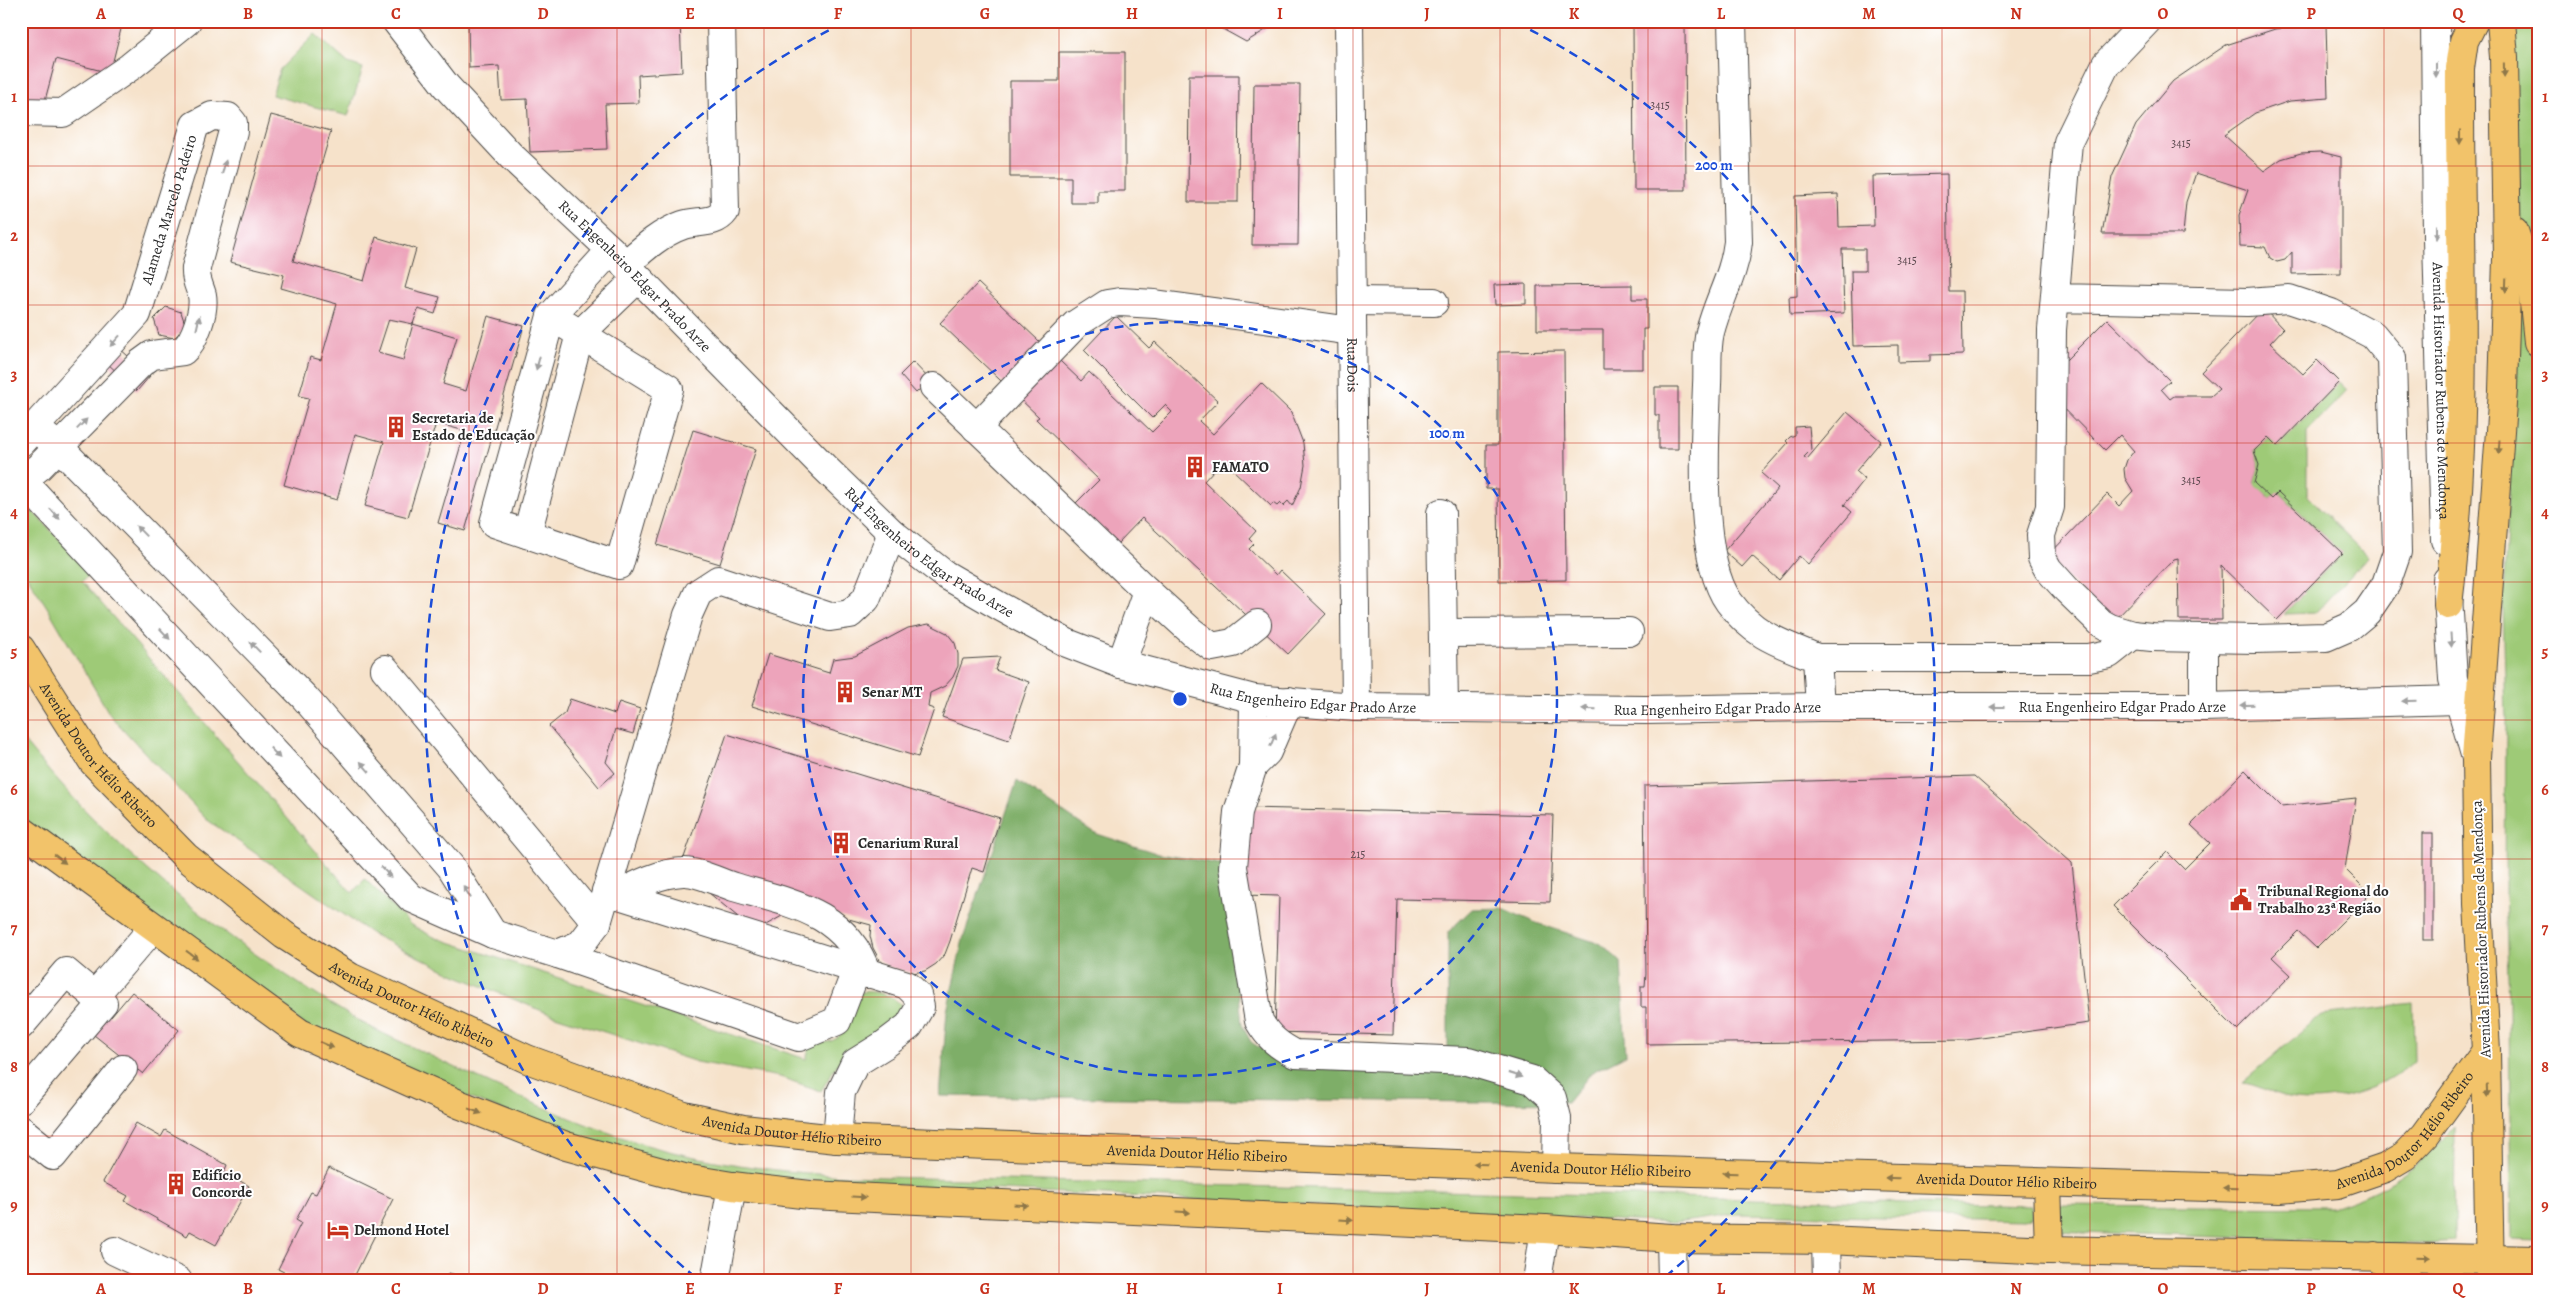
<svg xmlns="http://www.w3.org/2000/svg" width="2559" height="1302" font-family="Alegreya,serif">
  <rect width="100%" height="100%" fill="#fff"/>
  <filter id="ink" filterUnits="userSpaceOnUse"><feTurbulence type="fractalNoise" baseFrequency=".02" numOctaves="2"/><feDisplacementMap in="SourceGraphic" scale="10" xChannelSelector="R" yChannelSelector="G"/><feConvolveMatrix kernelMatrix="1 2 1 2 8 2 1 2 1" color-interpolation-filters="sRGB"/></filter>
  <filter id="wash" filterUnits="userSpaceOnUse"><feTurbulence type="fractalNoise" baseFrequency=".0096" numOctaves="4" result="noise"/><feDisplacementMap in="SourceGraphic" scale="20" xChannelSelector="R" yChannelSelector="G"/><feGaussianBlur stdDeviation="1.12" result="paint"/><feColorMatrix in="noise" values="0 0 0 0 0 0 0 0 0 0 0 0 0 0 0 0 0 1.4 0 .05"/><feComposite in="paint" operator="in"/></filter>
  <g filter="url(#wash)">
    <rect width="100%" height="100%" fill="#f6e2ca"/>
    <g fill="#9eca77" stroke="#647a51">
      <path d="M2510,21H2538V1240L2511,1239L2509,1003L2505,891L2506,721L2503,600L2517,349Z"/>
      <path d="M315,34L348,63L363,68L348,116L272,95L280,69Z"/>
      <path d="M2339,382L2347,390L2307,432V496L2368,556L2315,613L2284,614L2342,553L2279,492L2271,499L2254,483L2259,465L2254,452L2268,437L2278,446Z"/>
      <path d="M21,511L33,512L92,573L82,581L352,893L365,879L411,925L434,937L806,1059L811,1042C847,1048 848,1020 858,993C871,989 892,994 901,1005L899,1015L893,1023L838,1063L821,1091L780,1077L697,1062L552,1015L455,975L372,934L206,819L110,715L47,607L21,567Z"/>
      <path d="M23,740C94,828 177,901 271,965C304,987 337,1009 372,1028C398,1041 424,1052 450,1065C505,1091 561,1116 618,1136C690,1161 769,1171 844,1176L2031,1206L2032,1216L2030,1219L2023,1220L1738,1214L1675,1223L676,1174L341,1051L21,826Z"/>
      <path d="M2413,1004L2414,1061C2382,1091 2327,1107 2283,1097C2269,1093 2257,1084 2242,1083L2321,1015Z"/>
      <path d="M2455,1127L2454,1241L2417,1244L2053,1231L2054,1205L2332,1207C2388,1190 2415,1169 2455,1127Z"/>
    </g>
    <path fill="#7eae68" stroke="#546c4a" d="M1017,781L1094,833L1159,854L1227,865L1242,1025L1251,1042L1266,1052L1448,1056V932L1472,909L1502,908L1536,923L1601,944L1621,962L1626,1055L1592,1072L1567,1103L940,1096L947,1011L963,939Z"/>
    <g id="blocks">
      <g fill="#eda4bb">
        <path d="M21,21H123L110,73L56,59L44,104L21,108Z"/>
        <path d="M468,21H680L682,72L638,75L639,103L605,104L607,149L530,152L527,99L501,100L499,66L469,68Z"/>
        <path d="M1208,21H1280L1246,42Z"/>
        <path d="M1633,21H1685L1686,190H1634Z"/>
        <path d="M2326,24L2328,98L2290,101L2255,113L2224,135L2264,171L2281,159L2301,153L2321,152L2341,157V273L2292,274V252L2285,260L2277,262L2270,258L2265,247L2240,246L2239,215L2248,190L2196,173L2186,202L2183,234H2102L2112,177L2136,125L2173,81L2226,45L2275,29Z"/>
        <path d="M1059,52H1125V191H1098V203H1071V177H1010V81H1059Z"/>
        <path d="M1189,75H1239L1238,202H1188Z"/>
        <path d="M1254,84H1300L1298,245H1252Z"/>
        <path d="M271,115L331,131L293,261L364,281L376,237L416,249L405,288L440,297L435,314L418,309L413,324L389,319L378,353L403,360L413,324L457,337L443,384L466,391L488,316L524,326L465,531L438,523L465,431L436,423L408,517L365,506L384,442L355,434L337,500L284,485L309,398L299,396L310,357L321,360L337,304L281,288L284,275L230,262Z"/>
        <path d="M1947,174L1949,291H1962L1963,354L1930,355V361L1898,362V345L1853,346L1851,271H1865V249H1842L1844,313L1790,315L1789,297L1797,296L1795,196L1838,194L1839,227L1874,226L1873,176Z"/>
        <path d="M978,283L1081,381L1089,372L1152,432L1172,412L1165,405L1152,418L1084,350L1116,316L1149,348L1155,342L1218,401L1199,421L1213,434L1261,383L1291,412L1303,443L1305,465L1301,487L1292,506L1288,501L1283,506L1280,503L1277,506L1273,503L1271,506L1232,469L1214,470L1204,481L1256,531L1249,539L1254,544L1249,549L1276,575L1280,570L1326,614L1288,654L1142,518L1117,544L1075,504L1099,480L1036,419L1039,417L940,323Z"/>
        <path d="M1526,284V304L1495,305L1494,285Z"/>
        <path d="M1632,285V299H1647V329H1643V369H1603V330H1537V286Z"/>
        <path d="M166,307L181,312L186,327L174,338L159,335L154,319Z"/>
        <path d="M2263,308L2283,329L2270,343L2303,374L2317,360L2339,382L2277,446L2268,437L2254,451L2259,465L2254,483L2271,499L2278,492L2342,553L2277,620L2221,566L2222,620H2179L2178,558L2174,559L2113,622L2046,558L2107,494L2119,506L2133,491L2125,478L2124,469L2127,460L2134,451L2120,435L2105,450L2041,385L2107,319L2170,381L2161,389L2170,399L2174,396H2211L2219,389L2201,372Z"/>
        <path d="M118,347L150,376L137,391L106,362Z"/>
        <path d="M1564,351L1566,580L1499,581L1498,489H1486V445H1498V352Z"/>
        <path d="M913,362L930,380L916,393L900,375Z"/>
        <path d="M1655,387H1678V449H1659V415H1655Z"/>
        <path d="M1847,412L1881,441L1856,471L1865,479L1844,505L1852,512L1808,564L1799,556L1779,580L1752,556L1742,567L1724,551L1778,488L1761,473L1788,443L1786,441L1790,437L1795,435V427L1809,426L1811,450L1804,457L1807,459Z"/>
        <path d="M693,430L756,449L720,564L657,545Z"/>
        <path d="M929,624L947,633L955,643L958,654V666L953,677L945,686L930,693L928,707L934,709L918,757L752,706L768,654L829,673L833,659L855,656L908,628Z"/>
        <path d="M1000,657L995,670L1029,682L1009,740L942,717L963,659Z"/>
        <path d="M570,699L615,714L619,702L640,709L633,734L616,729L606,762L615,773L599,787L549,726L565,713Z"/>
        <path d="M727,734L1000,818L984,872L972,868L950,941L945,954L936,964L925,971L912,973L888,967L879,959L873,948L870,936L871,925L800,906L755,931L680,869Z"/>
        <path d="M2245,770L2281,806L2356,798L2345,869L2370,894L2316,948L2298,931L2272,957L2291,975L2237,1030L2113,906L2167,852L2184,869L2210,843L2191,825Z"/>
        <path d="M1974,776L2072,863L2089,1023L1967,1040L1646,1044V1007H1641V986H1645L1646,974L1644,786Z"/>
        <path d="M1247,808L1553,815L1550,902L1397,899L1393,1035L1275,1032L1279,896L1244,895Z"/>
        <rect x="2423" y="833" width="10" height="107"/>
        <path d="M132,992L179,1030L143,1074L89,1031L105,1012L111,1017Z"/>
        <path d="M136,1123L161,1137L165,1130L227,1165L224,1172L249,1186L216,1245L190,1231L187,1236L125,1201L128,1196L103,1182Z"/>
        <path d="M329,1168L393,1199L352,1281H334L325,1276L323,1281H301L278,1269L301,1223L296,1220L311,1192L316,1194Z"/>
        <path d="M449,1273L473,1280V1281H447Z"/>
      </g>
    </g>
  </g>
  <g filter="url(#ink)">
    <use href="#blocks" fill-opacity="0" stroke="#494643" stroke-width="1"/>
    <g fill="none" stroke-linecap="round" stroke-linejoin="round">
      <g stroke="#494643" stroke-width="30">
        <g id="minor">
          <path id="s1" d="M396,21L446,86L511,156L611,250L824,467L892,533L944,574L1001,607L1067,643L1121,664L1254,699L1356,707L1646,710L1820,707H2204L2458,700"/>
          <path id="s2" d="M1349,21L1356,707"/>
          <path d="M1732,21L1738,242C1734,276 1718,300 1710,332C1706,348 1708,369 1707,385C1705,440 1697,558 1729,602C1754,636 1780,643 1817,658L1820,707"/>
          <path id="s3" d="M2435,21L2437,239L2445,540"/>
          <path d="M21,112L63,113L130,67L187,21"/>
          <path d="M625,265C642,250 660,233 683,225C697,220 715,225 725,211L721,21"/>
          <path d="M2055,298L2247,302L2289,299L2331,313L2373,335L2392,358L2397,552L2386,584L2367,612L2349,627L2326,637L2254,639L2152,637L2133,635L2110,628L2101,623L2067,590L2048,569L2042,558L2041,535L2050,507L2052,330L2068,142L2106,64L2147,21"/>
          <path d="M1352,301L1434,302"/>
          <path d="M551,316L669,389L619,565L494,523L551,316L611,250"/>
          <path d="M934,387L1147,591L1121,664"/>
          <path d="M976,428L1076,324L1107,304L1120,302L1155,304L1352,331"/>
          <path d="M45,436L59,447L305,698L451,867L493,934"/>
          <path id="s4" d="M21,442L137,314L195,125L212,116L228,117L233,123V131L196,268C195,279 199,285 202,295C205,311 195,341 183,351L152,355L141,363L39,467L21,481"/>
          <path d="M21,479L411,898L493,934L558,954L581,944L597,923L688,615L698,593L718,580L830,617L850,614L866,599L892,533"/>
          <path d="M1441,513L1444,708"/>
          <path d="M527,534L580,334L637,279"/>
          <path d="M2447,580L2453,679L2476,758"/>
          <path d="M1147,591L1192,632L1212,647L1233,643L1257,624"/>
          <path d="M1443,633L1629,632"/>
          <path d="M2204,638V707"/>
          <path d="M1817,658H2089L2109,654L2133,635"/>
          <path d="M385,669L597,923"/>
          <path d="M1254,699L1253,766L1267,752L1289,701"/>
          <path d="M1253,766L1238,812L1233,867L1259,1021C1269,1038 1278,1045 1295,1054L1468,1061L1532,1080L1552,1098L1557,1118L1556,1168"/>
          <path d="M606,891L907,985L917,995L920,1007L909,1026L884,1045L855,1063L841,1092L837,1139"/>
          <path d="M618,895C638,884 660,873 683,872C696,871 721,883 734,887C790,903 846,911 867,974"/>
          <path d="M558,954L799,1037L837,1021L856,971"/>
          <path d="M94,996L153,928"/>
          <path d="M21,1025L66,972L103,1003L21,1099"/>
          <path d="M21,1130L53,1156L123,1069"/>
          <path d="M1671,1238L1672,1281"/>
          <path d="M1826,1240L1827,1281"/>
          <path d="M115,1251L178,1281"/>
          <path d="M715,1281L732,1186"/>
          <path d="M1537,1281L1545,1229"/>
        </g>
      </g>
      <g stroke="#494643" stroke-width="30">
        <g id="major">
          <path d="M2514,231L2532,284L2538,342"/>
          <path d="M2448,605C2470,427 2459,247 2460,68L2464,41L2474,21"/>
          <path id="s5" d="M21,649L93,762L186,857L284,935L350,977L527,1059L684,1116L743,1129L837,1139L1556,1168L2279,1189L2338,1184L2385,1168L2405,1156L2425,1135L2486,1051"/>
          <path d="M21,830L300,1033L461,1105L566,1146L684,1178L732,1186L810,1195L1545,1229L1671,1238L1826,1240L2049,1250L2538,1260"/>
          <path d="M2047,1183L2049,1250"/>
          <path d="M2375,1256L2409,1281"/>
          <path d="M2490,1281L2486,1051L2478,904L2476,758L2503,390L2507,259L2504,57L2501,21"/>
        </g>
      </g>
      <use href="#minor" stroke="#fff" stroke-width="28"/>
      <use href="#major" stroke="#f2c36a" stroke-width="28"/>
    </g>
    <defs><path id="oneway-solid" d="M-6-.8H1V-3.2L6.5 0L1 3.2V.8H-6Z" transform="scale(1.25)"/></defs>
    <g fill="#a0a0a0">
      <use href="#oneway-solid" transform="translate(2436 70) rotate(90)"/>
      <use href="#oneway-solid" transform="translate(224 167) rotate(-75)"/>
      <use href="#oneway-solid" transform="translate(2437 232) rotate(90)"/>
      <use href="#oneway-solid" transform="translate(198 323) rotate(-77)"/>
      <use href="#oneway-solid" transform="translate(115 341) rotate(132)"/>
      <use href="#oneway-solid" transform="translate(538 363) rotate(105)"/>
      <use href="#oneway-solid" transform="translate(82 424) rotate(-46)"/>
      <use href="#oneway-solid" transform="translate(55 514) rotate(47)"/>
      <use href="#oneway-solid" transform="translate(141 531) rotate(-134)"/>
      <use href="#oneway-solid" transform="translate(165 634) rotate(47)"/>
      <use href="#oneway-solid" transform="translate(2451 640) rotate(86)"/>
      <use href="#oneway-solid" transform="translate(255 647) rotate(-134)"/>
      <use href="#oneway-solid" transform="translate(2409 701) rotate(179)"/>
      <use href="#oneway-solid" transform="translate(2247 705) rotate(178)"/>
      <use href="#oneway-solid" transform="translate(1997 707) rotate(180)"/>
      <use href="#oneway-solid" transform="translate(1589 709) rotate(-179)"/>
      <use href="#oneway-solid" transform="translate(1273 740) rotate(-67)"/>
      <use href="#oneway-solid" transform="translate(275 753) rotate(47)"/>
      <use href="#oneway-solid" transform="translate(365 767) rotate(-131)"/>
      <use href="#oneway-solid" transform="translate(386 872) rotate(47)"/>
      <use href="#oneway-solid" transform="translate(467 892) rotate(-122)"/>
      <use href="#oneway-solid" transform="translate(1515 1075) rotate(17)"/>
    </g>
    <g fill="#8e774a">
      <use href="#oneway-solid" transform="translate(2504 70) rotate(89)"/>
      <use href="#oneway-solid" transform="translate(2460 137) rotate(90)"/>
      <use href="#oneway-solid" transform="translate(2506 285) rotate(92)"/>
      <use href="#oneway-solid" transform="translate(2499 447) rotate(94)"/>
      <use href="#oneway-solid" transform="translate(60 859) rotate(37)"/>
      <use href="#oneway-solid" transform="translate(192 955) rotate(36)"/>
      <use href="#oneway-solid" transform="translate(327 1045) rotate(24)"/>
      <use href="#oneway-solid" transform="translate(2487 1091) rotate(88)"/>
      <use href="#oneway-solid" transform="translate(475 1111) rotate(21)"/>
      <use href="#oneway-solid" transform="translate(1480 1164) rotate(-178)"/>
      <use href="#oneway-solid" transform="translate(1730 1173) rotate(-178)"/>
      <use href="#oneway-solid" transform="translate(1892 1178) rotate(-178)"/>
      <use href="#oneway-solid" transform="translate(2230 1188) rotate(-179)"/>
      <use href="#oneway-solid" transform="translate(859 1197) rotate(3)"/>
      <use href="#oneway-solid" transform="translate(1021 1205) rotate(3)"/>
      <use href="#oneway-solid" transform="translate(1183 1212) rotate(3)"/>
      <use href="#oneway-solid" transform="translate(1346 1220) rotate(3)"/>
      <use href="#oneway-solid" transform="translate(2423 1257) rotate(1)"/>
    </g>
  </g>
  <path fill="none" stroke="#c8321e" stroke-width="1" stroke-opacity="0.55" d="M175,21V1281M322,21V1281M469,21V1281M617,21V1281M764,21V1281M911,21V1281M1059,21V1281M1206,21V1281M1353,21V1281M1500,21V1281M1648,21V1281M1795,21V1281M1942,21V1281M2090,21V1281M2237,21V1281M2384,21V1281M21,166H2538M21,305H2538M21,443H2538M21,582H2538M21,720H2538M21,859H2538M21,997H2538M21,1136H2538"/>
  <g fill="none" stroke="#1d4ed8" stroke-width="2.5" stroke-dasharray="9 6">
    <circle cx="1180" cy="699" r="377"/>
    <path d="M695 1277A755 755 0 0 1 843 23M1517 23A755 755 0 0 1 1665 1277"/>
  </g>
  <defs>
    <g id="building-bare" transform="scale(1.725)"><path d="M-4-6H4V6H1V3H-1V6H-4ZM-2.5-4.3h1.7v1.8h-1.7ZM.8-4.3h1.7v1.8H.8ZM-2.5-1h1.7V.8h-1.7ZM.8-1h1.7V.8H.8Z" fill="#c8321e" stroke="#fff" stroke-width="2.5" paint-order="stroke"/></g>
    <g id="civic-bare" transform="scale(1.725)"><path d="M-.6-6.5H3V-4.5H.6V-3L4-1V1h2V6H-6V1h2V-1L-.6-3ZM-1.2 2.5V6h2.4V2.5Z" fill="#c8321e" stroke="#fff" stroke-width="2.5" paint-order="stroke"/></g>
    <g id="hotel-bare" transform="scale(1.725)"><path d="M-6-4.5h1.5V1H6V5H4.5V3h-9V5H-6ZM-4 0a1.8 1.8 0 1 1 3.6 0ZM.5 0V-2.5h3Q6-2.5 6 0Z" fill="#c8321e" stroke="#fff" stroke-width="2.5" paint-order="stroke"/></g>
  </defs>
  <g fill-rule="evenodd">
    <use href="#building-bare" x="396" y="427"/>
    <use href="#building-bare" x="1195" y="467"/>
    <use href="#building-bare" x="845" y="692"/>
    <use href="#building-bare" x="841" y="843"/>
    <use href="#civic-bare" x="2241" y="900"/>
    <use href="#building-bare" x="176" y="1184"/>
    <use href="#hotel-bare" x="338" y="1230"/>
  </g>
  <g text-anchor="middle" stroke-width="4" stroke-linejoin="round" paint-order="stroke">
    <g font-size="12" fill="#5c494f">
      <text x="1660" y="109">3415</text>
      <text x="2181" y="147">3415</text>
      <text x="1907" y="264">3415</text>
      <text x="2191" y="484">3415</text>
      <text x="1358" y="858">215</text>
    </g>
    <g font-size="15" fill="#2b2b2b" stroke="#fff">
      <text dy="5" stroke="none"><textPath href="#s4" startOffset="282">Alameda Marcelo Padeiro</textPath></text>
      <text dy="5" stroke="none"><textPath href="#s1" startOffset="350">Rua Engenheiro Edgar Prado Arze</textPath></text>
      <text dy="5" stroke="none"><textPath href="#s2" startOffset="344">Rua Dois</textPath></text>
      <text dy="5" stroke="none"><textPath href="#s3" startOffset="370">Avenida Historiador Rubens de Mendonça</textPath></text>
      <text dy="5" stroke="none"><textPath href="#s1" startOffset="755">Rua Engenheiro Edgar Prado Arze</textPath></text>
      <text dy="5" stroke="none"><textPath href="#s1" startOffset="1175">Rua Engenheiro Edgar Prado Arze</textPath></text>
      <text dy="5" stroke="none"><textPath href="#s1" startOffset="1985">Rua Engenheiro Edgar Prado Arze</textPath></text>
      <text dy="5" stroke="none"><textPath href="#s1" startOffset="1580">Rua Engenheiro Edgar Prado Arze</textPath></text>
      <text dy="5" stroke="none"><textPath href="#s5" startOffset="132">Avenida Doutor Hélio Ribeiro</textPath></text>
      <text transform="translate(2481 929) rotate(-92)" y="5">Avenida Historiador Rubens de Mendonça</text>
      <text dy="5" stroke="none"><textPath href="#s5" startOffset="538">Avenida Doutor Hélio Ribeiro</textPath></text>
      <text dy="5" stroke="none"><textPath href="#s5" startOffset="2578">Avenida Doutor Hélio Ribeiro</textPath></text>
      <text dy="5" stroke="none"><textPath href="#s5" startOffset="942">Avenida Doutor Hélio Ribeiro</textPath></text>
      <text dy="5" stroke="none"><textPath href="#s5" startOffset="1348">Avenida Doutor Hélio Ribeiro</textPath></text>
      <text dy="5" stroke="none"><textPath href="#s5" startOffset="1752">Avenida Doutor Hélio Ribeiro</textPath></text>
      <text dy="5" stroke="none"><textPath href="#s5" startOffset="2158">Avenida Doutor Hélio Ribeiro</textPath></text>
    </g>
    <g font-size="15" font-weight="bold" fill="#2b2b2b" stroke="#fff" text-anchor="start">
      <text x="412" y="423">Secretaria de<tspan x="412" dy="17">Estado de Educação</tspan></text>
      <text x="1212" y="472">FAMATO</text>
      <text x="862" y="697">Senar MT</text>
      <text x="858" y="848">Cenarium Rural</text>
      <text x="2258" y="896">Tribunal Regional do<tspan x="2258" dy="17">Trabalho 23ª Região</tspan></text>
      <text x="192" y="1180">Edifício<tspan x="192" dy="17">Concorde</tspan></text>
      <text x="354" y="1235">Delmond Hotel</text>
    </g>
  </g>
  <circle cx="1180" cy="699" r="8" fill="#1d4ed8" stroke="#fff" stroke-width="2.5"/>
  <g font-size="15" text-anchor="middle" font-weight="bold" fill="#1d4ed8" stroke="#fff" stroke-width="4" stroke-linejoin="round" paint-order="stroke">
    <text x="1714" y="170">200 m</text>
    <text x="1447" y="438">100 m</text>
  </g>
  <rect width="2559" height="1302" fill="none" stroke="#fff" stroke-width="55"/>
  <rect x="28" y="28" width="2504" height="1246" fill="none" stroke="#c8321e" stroke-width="2"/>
  <g font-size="16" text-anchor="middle" font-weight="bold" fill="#c8321e">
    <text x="101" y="19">A</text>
    <text x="248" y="19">B</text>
    <text x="396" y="19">C</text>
    <text x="543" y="19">D</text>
    <text x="690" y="19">E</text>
    <text x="838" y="19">F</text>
    <text x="985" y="19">G</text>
    <text x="1132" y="19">H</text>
    <text x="1280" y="19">I</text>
    <text x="1427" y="19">J</text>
    <text x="1574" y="19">K</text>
    <text x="1721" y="19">L</text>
    <text x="1869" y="19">M</text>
    <text x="2016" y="19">N</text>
    <text x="2163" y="19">O</text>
    <text x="2311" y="19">P</text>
    <text x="2458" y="19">Q</text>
    <text x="14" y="102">1</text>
    <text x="2545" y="102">1</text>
    <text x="14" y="241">2</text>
    <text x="2545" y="241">2</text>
    <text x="14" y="380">3</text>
    <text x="2545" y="380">3</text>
    <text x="14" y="518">4</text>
    <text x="2545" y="518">4</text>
    <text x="14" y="657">5</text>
    <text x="2545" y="657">5</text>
    <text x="14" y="795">6</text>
    <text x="2545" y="795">6</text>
    <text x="14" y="934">7</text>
    <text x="2545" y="934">7</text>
    <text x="14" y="1072">8</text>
    <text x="2545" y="1072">8</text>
    <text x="14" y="1211">9</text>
    <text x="2545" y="1211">9</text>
    <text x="101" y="1294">A</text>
    <text x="248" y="1294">B</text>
    <text x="396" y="1294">C</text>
    <text x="543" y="1294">D</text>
    <text x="690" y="1294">E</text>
    <text x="838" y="1294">F</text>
    <text x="985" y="1294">G</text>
    <text x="1132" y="1294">H</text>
    <text x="1280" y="1294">I</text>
    <text x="1427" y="1294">J</text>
    <text x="1574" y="1294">K</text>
    <text x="1721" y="1294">L</text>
    <text x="1869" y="1294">M</text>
    <text x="2016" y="1294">N</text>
    <text x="2163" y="1294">O</text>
    <text x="2311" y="1294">P</text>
    <text x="2458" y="1294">Q</text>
  </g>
</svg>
